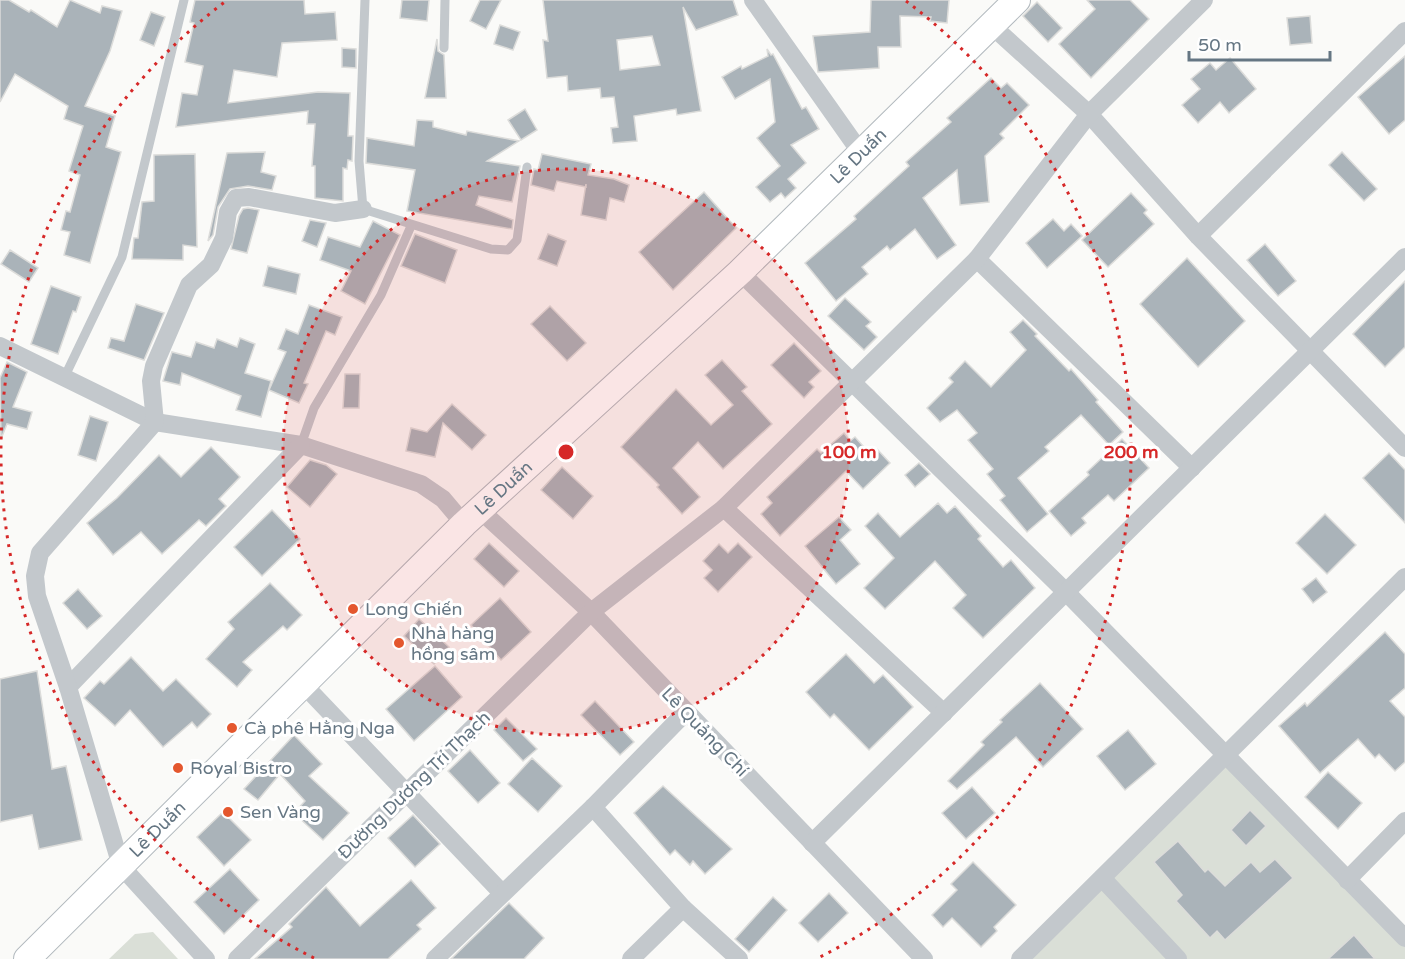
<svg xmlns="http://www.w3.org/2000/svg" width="1405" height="959" font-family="'Varela Round',sans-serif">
  <rect width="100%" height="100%" fill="#fafaf8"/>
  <g fill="#dadfd7">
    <path d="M1230,761L1405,945V959H1178L1107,884Z"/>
    <path d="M1102,888L1172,959H1029Z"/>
    <path d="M153,932L178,959H109L135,934Z"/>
  </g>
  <g fill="#aab3b9" stroke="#dcdcda" stroke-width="1.5" fill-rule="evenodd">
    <path d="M0,0H9L29,12L31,10L57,27L70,0L100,13L102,6L122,11L110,51L85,106L115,116L106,147L121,152L90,263L64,255L70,232L61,230L66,211L70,212L80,175L69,171L83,126L64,119L68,106L15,74L0,102Z"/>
    <path d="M195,0H304L305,14L335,12L337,40L282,43L277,77L234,70L228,103L318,92L350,93L348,136H353L352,161L348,160L347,169L343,168V201L315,198V166H312L315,124H307L308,111L176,127L182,93L197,95L203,66L185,62L194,23L190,22Z"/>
    <path d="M402,0H429L427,21L400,18Z"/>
    <path d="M480,0H501L486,29L470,21Z"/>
    <path d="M543,0H733L738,15L696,30L683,7L701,111L677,115L676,109L634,116L637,141L613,143L611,128L618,127L614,97L601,98L600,88L568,91L567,76L547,78L543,40L548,41ZM652,36L660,65L620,70L617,40Z"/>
    <path d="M871,0H949L947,23L930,21L931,17L900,16L901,47H878L879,68L818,72L813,36L870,32Z"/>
    <path d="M1087,0H1130L1149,19L1091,78L1059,44L1095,9Z"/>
    <path d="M1037,2L1062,28L1048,42L1023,16Z"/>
    <path d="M151,12L165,17L154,46L140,40Z"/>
    <path d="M1310,16L1312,43L1290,45L1287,18Z"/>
    <path d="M500,25L520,32L513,50L494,44Z"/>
    <path d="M437,39L438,51L444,55L446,98H425Z"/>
    <path d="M342,48L356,49V68L342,67Z"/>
    <path d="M767,49L771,55L773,54L802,109L806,107L819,129L791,145L806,163L788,179L796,188L785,198L781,193L770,202L756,187L780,166L757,138L775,122L770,79L735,99L722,77L741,66L742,69L768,56Z"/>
    <path d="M1405,56V120L1389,134L1358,97Z"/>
    <path d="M1230,58L1256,89L1229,113L1220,102L1198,123L1182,105L1200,89L1191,79L1210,63L1216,70Z"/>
    <path d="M991,78L1001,88L1007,83L1029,105L1000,134L1004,138L985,156L989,202L960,205L957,170L923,198L956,245L937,259L915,229L890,250L887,246L862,267L868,274L836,301L805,263L856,219L854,216L909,166L906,162L951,122L947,118Z"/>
    <path d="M525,109L537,130L521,140L508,120Z"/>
    <path d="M417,120L433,121V127L466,135L467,131L519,141L487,161L520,166L512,202L479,196L476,205L513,220L512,229L407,211L415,170L366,163L367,138L414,146Z"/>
    <path d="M265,152L261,172L276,176L272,190L248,186L230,189L218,207L213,235L208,241L227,153Z"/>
    <path d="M1342,152L1377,189L1364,201L1329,165Z"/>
    <path d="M195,154L197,247L183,245V260L132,259L134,238H138L142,202L154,201V155Z"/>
    <path d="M542,154L591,164L588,175L614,179L629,185L624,202L610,198L606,220L581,215L586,184V187L557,181L554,191L531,185L534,169L538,170Z"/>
    <path d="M704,192L736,228L673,290L639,252Z"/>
    <path d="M1131,193L1147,210L1144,213L1154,224L1108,267L1082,240Z"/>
    <path d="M248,208L259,210L247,253L231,249L239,216L243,209Z"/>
    <path d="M1053,219L1064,231L1071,224L1082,236L1047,268L1026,243Z"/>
    <path d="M310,220L326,223L317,247L302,241Z"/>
    <path d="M373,221L400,235L365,304L341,291L351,271L320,260L328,237L360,247Z"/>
    <path d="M415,234L457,250L445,283L401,266Z"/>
    <path d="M548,234L566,241L557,266L538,259Z"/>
    <path d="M1265,244L1296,281L1278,296L1247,260Z"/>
    <path d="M10,250L38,268L29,282L1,264Z"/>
    <path d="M1187,258L1245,321L1198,367L1140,304Z"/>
    <path d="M268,266L300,274L296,294L263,286Z"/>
    <path d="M1405,281V347L1385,367L1353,334Z"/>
    <path d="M51,286L81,297L76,312L73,311L58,354L31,344Z"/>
    <path d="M845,298L871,322L866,326L877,337L864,350L828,316Z"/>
    <path d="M136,304L164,313L144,360L108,348L111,338L124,341Z"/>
    <path d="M309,305L342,317L335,335L326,331L304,383L308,384L299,403L269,390L286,352L278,349L286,329L298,334Z"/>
    <path d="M550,306L586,343L567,361L531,324Z"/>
    <path d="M1023,320L1037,334L1035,336L1069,371L1071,369L1098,400L1096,402L1123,432L1109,445L1081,415L1045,447L1049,451L1018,478L1048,514L1027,532L1000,500L1005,496L987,474L993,469L968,440L977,433L957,410L940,422L927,408L953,382L949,378L965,361L991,387L1026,350L1010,332Z"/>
    <path d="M240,338L255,344L245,373L271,381L261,417L236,410L241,396L182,373L180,385L163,381L172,352L191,357L196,342L214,348L217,339L237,347Z"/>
    <path d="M794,343L821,371L809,382L814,387L804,398L771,365Z"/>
    <path d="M722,360L747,387L742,391L772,424L723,469L698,442L673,468L700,497L682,514L657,487L659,485L621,447L676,389L711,425L733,405L705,375Z"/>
    <path d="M7,362L27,372L13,407L32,412L27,429L7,424L1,439L0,378Z"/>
    <path d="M345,374H360L359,408H343Z"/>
    <path d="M452,404L486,435L472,450L443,423L435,457L406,451L411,428L427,432Z"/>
    <path d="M90,416L108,422L96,461L78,455Z"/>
    <path d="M844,433L850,441L855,437L871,455L877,449L890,463L863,489L846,471L780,536L761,514L772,503L767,497L817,449L821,453Z"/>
    <path d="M1122,439L1149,468L1114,501L1108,495L1082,518L1086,523L1071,536L1049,511L1089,475L1087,472Z"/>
    <path d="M211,447L240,477L219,499L226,506L206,526L199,520L162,554L141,532L113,555L87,523L117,498L159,455L181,477Z"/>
    <path d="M1389,453L1405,470V523L1363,478Z"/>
    <path d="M310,460L326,465L337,474L310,507L287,487Z"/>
    <path d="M919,463L930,474L915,487L905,475Z"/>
    <path d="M562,467L593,496L573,519L541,490Z"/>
    <path d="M938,503L947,513L955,506L981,536L978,539L1003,567L1011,560L1035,588L983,638L953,608L966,595L935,561L885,609L864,588L894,558L865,526L878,513L900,537Z"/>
    <path d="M272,510L300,539L262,576L234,547Z"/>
    <path d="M1325,514L1356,545L1327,574L1296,543Z"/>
    <path d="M839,517L851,530L840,540L860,564L836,584L805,546Z"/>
    <path d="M489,543L519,571L504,587L474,559Z"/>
    <path d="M738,543L752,557L718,592L704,578L712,570L703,561L719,544L728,553Z"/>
    <path d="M1316,578L1327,592L1313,603L1302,589Z"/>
    <path d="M270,583L302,615L287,630L283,626L243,662L252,670L237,687L206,659L234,629L228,622Z"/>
    <path d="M78,589L102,616L87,629L63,603Z"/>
    <path d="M500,598L531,632L501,660L471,625Z"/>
    <path d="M419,619L449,647L434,664L404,636Z"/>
    <path d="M1385,632L1405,654V688L1390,701L1405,717V762L1395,771L1379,754L1375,758L1358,739L1320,773L1279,726L1305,703L1307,706Z"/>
    <path d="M846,654L874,683L883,675L913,707L869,750L834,714L830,718L806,692Z"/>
    <path d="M131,657L163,691L176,679L211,714L197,728L192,722L163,747L130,710L115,726L84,698L100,681L104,684Z"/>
    <path d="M435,666L462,697L414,741L386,709Z"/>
    <path d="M37,671L52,769L66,766L82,840L39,849L32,815L0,822V679Z"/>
    <path d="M1040,683L1083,729L1043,767L1016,737L957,789L948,781L984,745L981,742L1002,722L1000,720Z"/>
    <path d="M595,701L634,742L620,755L581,715Z"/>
    <path d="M506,718L537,749L523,761L494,730Z"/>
    <path d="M1128,730L1156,764L1125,790L1097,756Z"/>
    <path d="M294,735L322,764L309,776L349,813L323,840L294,813L305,801L280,774L258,800L244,789Z"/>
    <path d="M470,750L500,783L478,803L448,771Z"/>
    <path d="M532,758L562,786L538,812L508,784Z"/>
    <path d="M1328,772L1362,803L1338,829L1305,797Z"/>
    <path d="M663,786L732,849L705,874L693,861L690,865L675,850L670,855L634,813Z"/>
    <path d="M972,787L995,813L966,839L942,813Z"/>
    <path d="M1250,810L1266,826L1246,846L1231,830Z"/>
    <path d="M223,812L251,840L224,866L197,837Z"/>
    <path d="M413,815L440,844L415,867L388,838Z"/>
    <path d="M1178,841L1205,872L1208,869L1225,886L1251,862L1260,872L1275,859L1293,878L1225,940L1217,931L1210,938L1176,901L1182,895L1154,862Z"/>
    <path d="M973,862L1016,905L994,927L997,931L981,947L952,918L943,927L932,915L957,890L951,884Z"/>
    <path d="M230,869L259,900L224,934L194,902Z"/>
    <path d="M411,880L436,908L417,925L421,929L388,959H255L292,927L289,924L326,887L360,926Z"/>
    <path d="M829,893L848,913L818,942L799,923Z"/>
    <path d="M773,897L787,910L749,952L735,939Z"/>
    <path d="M509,903L544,938L524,959H451Z"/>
    <path d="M1354,935L1375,959H1328Z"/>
  </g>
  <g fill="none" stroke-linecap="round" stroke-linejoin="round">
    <g stroke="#b3babf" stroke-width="28">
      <g id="secondary">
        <path id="s1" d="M27,959L464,524L740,272L1017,0"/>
      </g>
    </g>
    <g stroke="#c3c8cc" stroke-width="9">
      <path d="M365,0L359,161L363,209L491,249L508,250L517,240L527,167"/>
      <path d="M444,48L445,0"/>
      <path d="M65,376L122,257L184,0"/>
      <path d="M301,445L314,408L381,295L411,226"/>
    </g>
    <g stroke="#c3c8cc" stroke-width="18">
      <path d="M753,0L861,153"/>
      <path d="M991,25L1089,114L1198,236L1405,448"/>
      <path d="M1198,236L1405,31"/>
      <path d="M977,259L1192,468"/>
      <path d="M740,272L1066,592L1405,938"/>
      <path d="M0,346L155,422L301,445L421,484L443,499L464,524"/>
      <path d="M724,508L944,713"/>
      <path d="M480,510L591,612L924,959"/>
      <path d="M302,683L502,893"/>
      <path d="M68,687L301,445"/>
      <path d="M593,807L683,908L739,959"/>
      <path d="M812,843L1405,257"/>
      <path d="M1102,878L1178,959"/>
      <path d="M1347,880L1405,821"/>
      <path d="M206,959L121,866L68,687L37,596L35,576L40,553L155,422L151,381L154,366L189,285L211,265L224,238L228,212L236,198L249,197L335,213L363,209"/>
      <path d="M237,959L591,612L724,508L977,259L1089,114L1204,0"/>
      <path d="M435,959L593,807L685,713"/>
      <path d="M631,959L683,908"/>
      <path d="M1020,959L1405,577"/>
    </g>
    <use href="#secondary" stroke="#fff" stroke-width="26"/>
  </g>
  <circle cx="566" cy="452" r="283" fill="#d62828" fill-opacity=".12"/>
  <g fill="none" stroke="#d62828" stroke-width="3" stroke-dasharray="3 6">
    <circle cx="566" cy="452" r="283"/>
    <path d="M314 958A565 565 0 0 1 226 1M906 1A565 565 0 0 1 818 958"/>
  </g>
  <g fill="#e4572e" stroke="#fff" stroke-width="2">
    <circle cx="353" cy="609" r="6"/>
    <circle cx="399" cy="643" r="6"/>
    <circle cx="232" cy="728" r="6"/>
    <circle cx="178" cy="768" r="6"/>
    <circle cx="228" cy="812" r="6"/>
  </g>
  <g text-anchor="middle" stroke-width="6" stroke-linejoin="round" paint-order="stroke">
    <g font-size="18" fill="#657683" stroke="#fff">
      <text dy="6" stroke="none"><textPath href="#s1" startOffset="1156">Lê Duẩn</textPath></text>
      <text dy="6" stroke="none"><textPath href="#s1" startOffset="670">Lê Duẩn</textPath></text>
      <text transform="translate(705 732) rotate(46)" y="6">Lê Quảng Chí</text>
      <text transform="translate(414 785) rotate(-44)" y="6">Đường Dương Trí Thạch</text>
      <text dy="6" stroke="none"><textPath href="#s1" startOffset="184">Lê Duẩn</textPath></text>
    </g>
    <g font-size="18" fill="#657683" stroke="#fff" text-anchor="start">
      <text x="365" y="615">Long Chiến</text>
      <text x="411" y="639">Nhà hàng<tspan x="411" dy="21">hồng sâm</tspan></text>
      <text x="244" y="734">Cà phê Hằng Nga</text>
      <text x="190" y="774">Royal Bistro</text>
      <text x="240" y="818">Sen Vàng</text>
    </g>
  </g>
  <circle cx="566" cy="452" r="9" fill="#d62828" stroke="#fff" stroke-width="3"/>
  <g font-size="18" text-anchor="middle" font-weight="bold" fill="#d62828" stroke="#fff" stroke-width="6" stroke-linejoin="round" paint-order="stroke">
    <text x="849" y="458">100 m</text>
    <text x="1131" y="458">200 m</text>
  </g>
  <path d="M1189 51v9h141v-9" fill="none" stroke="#657683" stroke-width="3"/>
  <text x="1198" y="51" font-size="18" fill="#657683" stroke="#ffffff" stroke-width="4.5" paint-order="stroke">50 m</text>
</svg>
